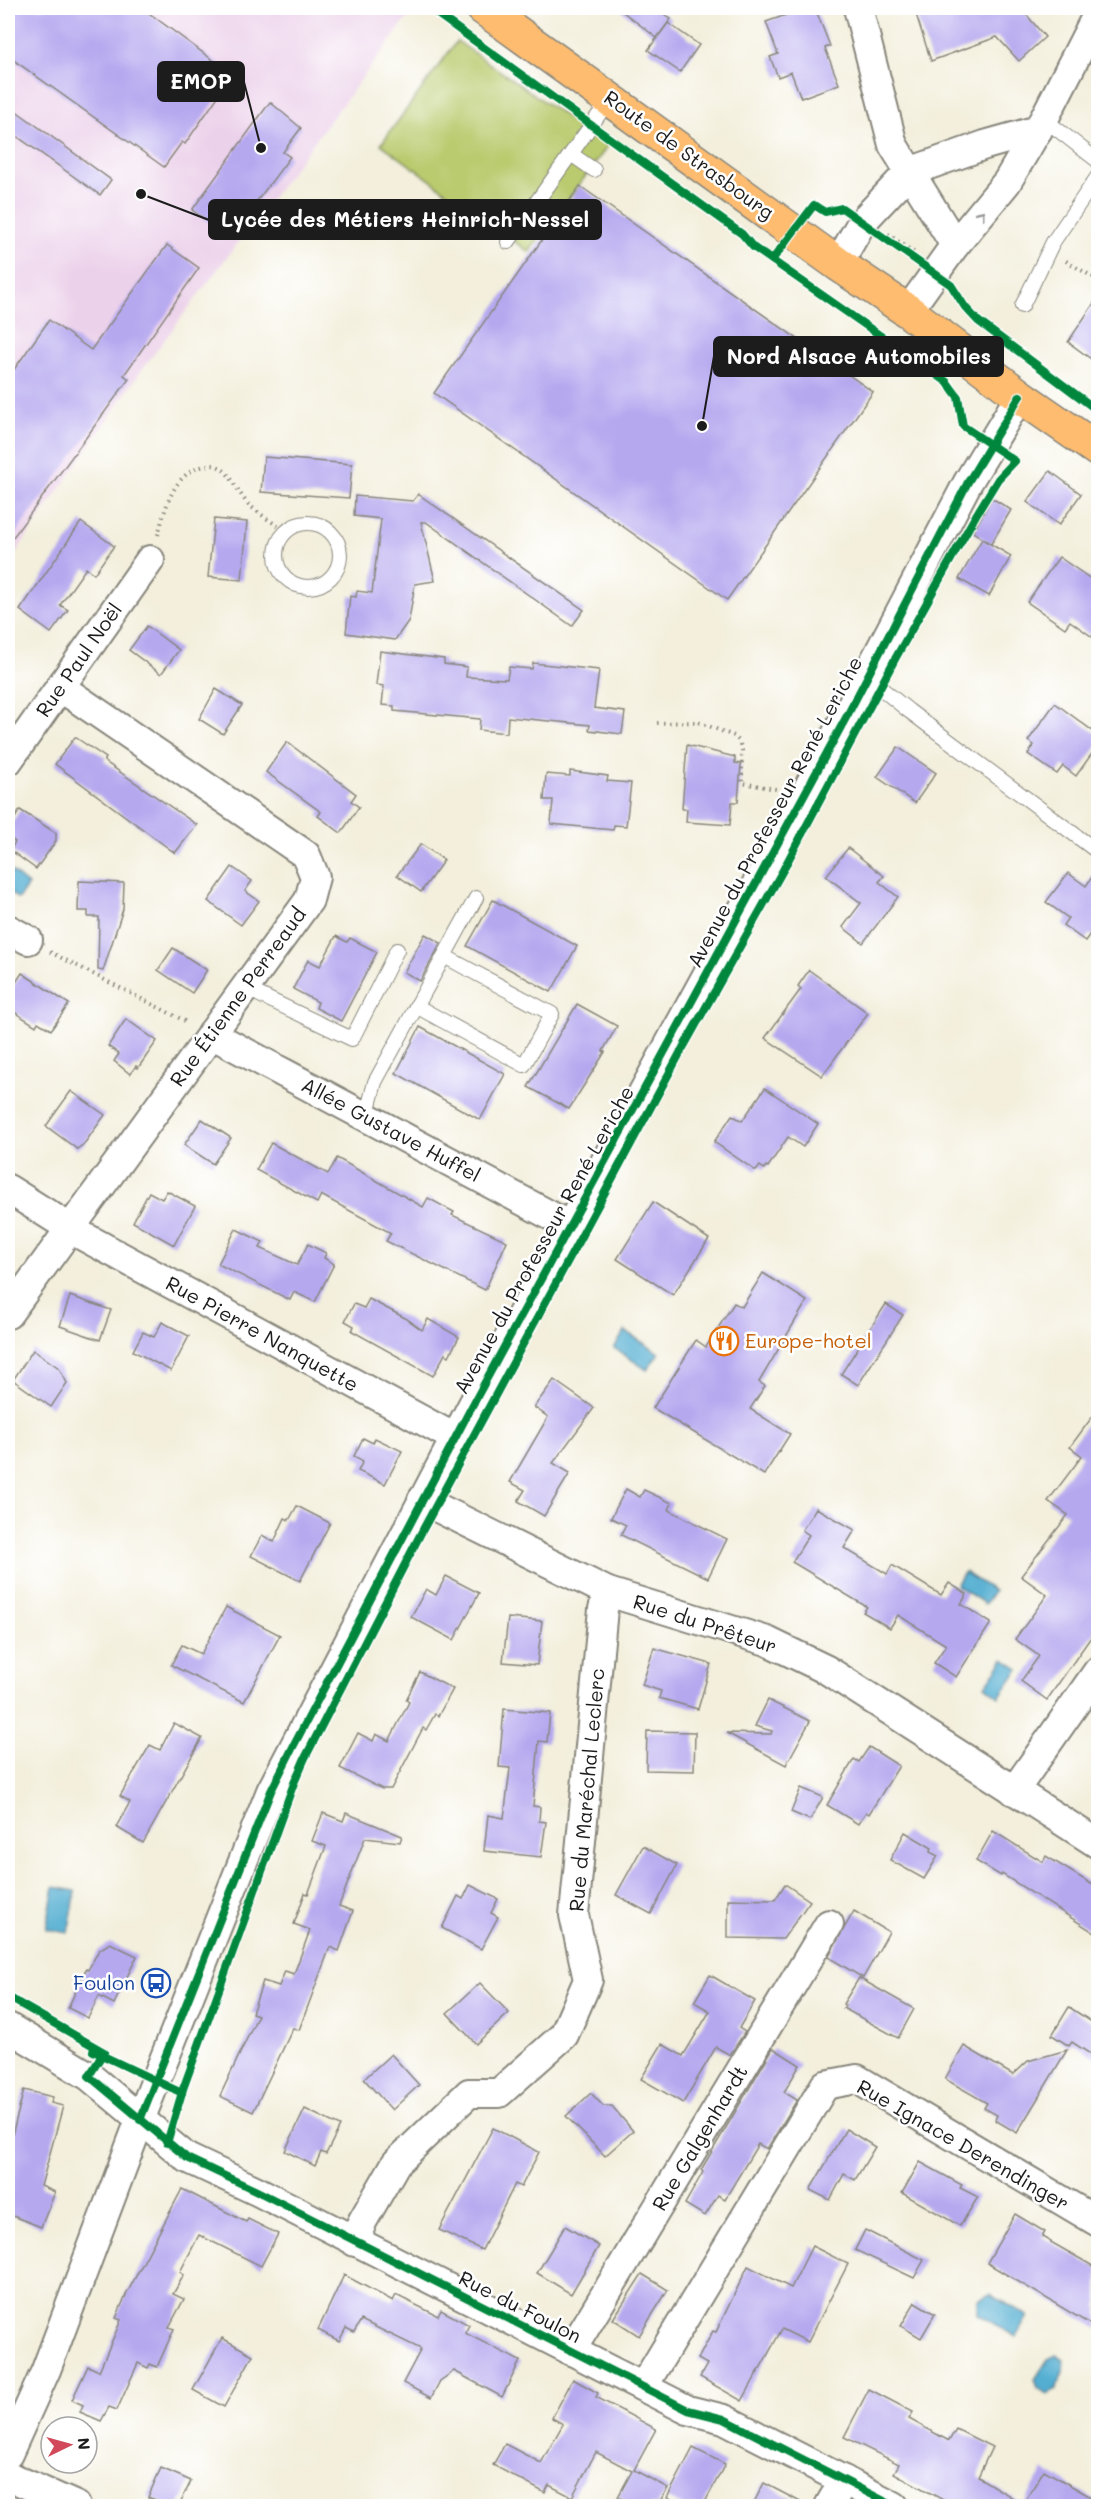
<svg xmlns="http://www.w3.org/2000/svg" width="1106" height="2514" font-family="Mali,sans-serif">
  <rect width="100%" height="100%" fill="#fff"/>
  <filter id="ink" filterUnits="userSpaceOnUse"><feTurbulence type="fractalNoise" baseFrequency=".0167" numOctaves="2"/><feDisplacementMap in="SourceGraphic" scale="12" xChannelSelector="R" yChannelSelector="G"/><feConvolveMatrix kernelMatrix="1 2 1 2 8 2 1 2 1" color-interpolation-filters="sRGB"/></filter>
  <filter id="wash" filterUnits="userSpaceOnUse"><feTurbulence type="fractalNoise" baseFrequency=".008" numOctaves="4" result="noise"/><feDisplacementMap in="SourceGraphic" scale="24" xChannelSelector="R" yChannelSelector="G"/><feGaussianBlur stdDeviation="1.35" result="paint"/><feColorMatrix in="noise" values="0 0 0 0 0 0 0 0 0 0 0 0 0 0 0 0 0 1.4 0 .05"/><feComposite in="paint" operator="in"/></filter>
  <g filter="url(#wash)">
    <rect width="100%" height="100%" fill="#f3efdc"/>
    <path fill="#ecd1ea" d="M8,8H397L409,16L141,371L8,564Z"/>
    <path fill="#b9cb6e" stroke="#6a7445" stroke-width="1.5" d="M457,41L608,146L529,252L381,144Z"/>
    <g fill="#53aed1" stroke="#386576" stroke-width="1.5">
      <path d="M8,868L28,885L18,899L8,891Z"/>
      <path d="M625,1331L659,1353L647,1370L614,1348Z"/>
      <path d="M964,1572L994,1591L985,1604L956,1585Z"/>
      <path d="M1004,1659L1019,1669L999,1697L985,1686Z"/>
      <path d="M54,1887L76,1891L68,1933L46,1929Z"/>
      <path d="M990,2294L1028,2316L1016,2337L978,2314V2300Z"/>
      <path d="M1056,2355L1064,2360C1067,2369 1058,2379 1057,2389L1047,2394L1038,2388L1035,2379L1048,2359Z"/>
    </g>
    <g id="blocks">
      <g fill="#b5a8ef">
        <path d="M12,8H142L233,75L185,144L182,142L164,167L8,56V14Z"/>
        <path d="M618,8H655L671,19L657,38Z"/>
        <path d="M806,8H815L830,46L825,48L839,84L801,98L791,72L778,77L770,57L778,54L766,22Z"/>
        <path d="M914,8H1021L1045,37L1019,61L997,37L931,61Z"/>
        <path d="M668,23L699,45L680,72L648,50Z"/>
        <path d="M270,102L301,128L283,152L290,157L230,237L192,210Z"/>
        <path d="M8,105L111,180L100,195L8,130Z"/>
        <path d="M580,186L873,392L727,600L434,393Z"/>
        <path d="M167,245L199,268L124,375L129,379L8,544V378L49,320L91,350Z"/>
        <path d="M1098,297V364L1068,342Z"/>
        <path d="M264,457L352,464L349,498L261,492Z"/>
        <path d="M1050,471L1081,494L1059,525L1027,502Z"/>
        <path d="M418,494L584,610L572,626L426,522H421L435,581L415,584L409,620L395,640L346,633L350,596L356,597L357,591L372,593L381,519L354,516L355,496L413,501Z"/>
        <path d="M992,498L1011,510L991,544L973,532Z"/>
        <path d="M214,519L247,522L242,580L208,577Z"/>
        <path d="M81,522L114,546L94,574L86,568L60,605L68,610L51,633L20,610Z"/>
        <path d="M982,539L1011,556L989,596L959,579Z"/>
        <path d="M1059,557L1098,584V641L1070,621L1065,628L1027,602Z"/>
        <path d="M147,626L179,650L161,674L129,650Z"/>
        <path d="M380,651L444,659V664L467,667L466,677L507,679L509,667L532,669L533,663L599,670L594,708L625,712L622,734L589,730L590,725L508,717L507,733L479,730L480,719L394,711V706L382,705L384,686L376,685Z"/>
        <path d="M216,689L242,705L223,734L199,719Z"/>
        <path d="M1055,703L1098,735V745L1076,776L1063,766L1057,774L1028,754L1034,745L1028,741Z"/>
        <path d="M75,737L106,758L104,761L197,825L175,853L55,764Z"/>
        <path d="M287,742L356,794L351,801L359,807L341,833L318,816L321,812L266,772Z"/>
        <path d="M687,745L735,757V763L741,764L738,802H732L730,825L686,822L687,809H682Z"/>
        <path d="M898,747L936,773L915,803L877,777Z"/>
        <path d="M570,771L608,776L607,781L631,783L626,826L614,825L613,830L551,824L553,800H544L546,774L570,776Z"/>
        <path d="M20,810L56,833V841L36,869L10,850L15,842L8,836V829Z"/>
        <path d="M421,844L444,860L421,892L397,875Z"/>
        <path d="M848,848L884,876L879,882L898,897L863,943L843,927L861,903L826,876Z"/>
        <path d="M232,867L252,881L245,891L259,901L241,925L208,901Z"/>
        <path d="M1098,868V940L1090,934L1085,941L1063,925L1068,918L1046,902L1068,873L1086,886Z"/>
        <path d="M79,881L124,883L123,909L103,971L98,970L99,917H88V911H78Z"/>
        <path d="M493,900L577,946L551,992L467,946Z"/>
        <path d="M425,934L441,943L420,981L404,972Z"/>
        <path d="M336,936L347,942L350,938L377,952L341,1021L316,1008L318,1002L293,989L308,960L320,966Z"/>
        <path d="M173,948L207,970L192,993L158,970Z"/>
        <path d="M809,970L868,1013L822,1076L765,1038L801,989L798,986Z"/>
        <path d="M22,973L69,1004L51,1030L38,1022L36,1026L8,1008V994Z"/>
        <path d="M577,1004L617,1026L603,1051L605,1052L569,1109L528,1087Z"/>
        <path d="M126,1019L157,1041L138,1068L136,1066L130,1074L114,1061L119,1054L108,1046Z"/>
        <path d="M420,1027L505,1074L480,1120L396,1073Z"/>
        <path d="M765,1088L818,1124L803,1147L788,1137L768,1167L766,1166L764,1169L760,1166L756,1171L714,1142L732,1115L742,1121Z"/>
        <path d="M71,1091L105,1115L84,1144L77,1149L46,1126Z"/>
        <path d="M202,1119L231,1138L213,1164L184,1145Z"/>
        <path d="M271,1143L328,1174L337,1158L423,1207L428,1198L454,1212L452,1215L507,1241L485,1290L386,1241L391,1233L321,1195L317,1203L256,1170Z"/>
        <path d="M167,1191L195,1206L174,1245L133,1222L149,1192L162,1199Z"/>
        <path d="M653,1202L709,1239L673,1295L617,1259Z"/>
        <path d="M236,1229L263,1242L260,1248L297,1265L308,1244L326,1253L324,1258L334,1264L315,1302L294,1292L290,1300L218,1264Z"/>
        <path d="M763,1273L807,1301L759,1382L765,1386L750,1409L790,1434L764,1475L653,1408L696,1340L706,1347L734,1303L742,1307Z"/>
        <path d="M70,1296L111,1310L100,1340L60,1326Z"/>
        <path d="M369,1299L407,1319L422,1330L428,1319L459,1337L449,1356L445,1354L433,1376L352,1331L354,1326L345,1321L354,1304L364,1308Z"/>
        <path d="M886,1304L903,1315L858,1385L841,1374Z"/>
        <path d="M162,1322L189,1336L171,1371L133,1351L143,1332L154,1337Z"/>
        <path d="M33,1350L59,1368L67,1383L51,1407L13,1380Z"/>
        <path d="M554,1380L594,1408L553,1463L570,1473L544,1516L518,1501L525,1490L510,1482L548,1417L534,1407Z"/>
        <path d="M1098,1409V1627L1047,1700L1021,1681L1039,1656L1015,1639L1047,1595L1021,1576L1068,1515L1048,1501L1082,1456L1070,1447Z"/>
        <path d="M363,1438L373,1443L375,1438L402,1451L385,1484L358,1471L363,1461L354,1456Z"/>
        <path d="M626,1489L640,1497L644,1490L672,1503L669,1510L727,1539L708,1578L621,1535L626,1525L611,1518Z"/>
        <path d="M297,1506L330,1523L300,1581L251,1556L262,1535L274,1542L285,1518L289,1520Z"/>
        <path d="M816,1508L855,1530L844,1548L887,1574L892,1565L941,1595L949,1583L967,1594L961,1604L991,1623L956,1677L934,1663L946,1645L898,1615L890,1628L863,1612L867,1607L792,1562L809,1535L802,1530Z"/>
        <path d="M446,1576L479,1593L454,1640L411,1617L426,1589L436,1595Z"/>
        <path d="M226,1607L280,1635L244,1702L171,1665L182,1645L201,1654Z"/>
        <path d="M508,1618L542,1621L537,1665L503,1662Z"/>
        <path d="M654,1648L711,1664L698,1709L659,1698L661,1691L642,1685Z"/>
        <path d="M420,1672L453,1689L438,1716L435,1714L426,1730L423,1728L391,1789H382L340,1768L358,1733L373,1741L376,1734L389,1741L409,1702L406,1700Z"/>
        <path d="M768,1700L810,1721L786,1765L727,1733L771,1734L772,1731L755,1726Z"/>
        <path d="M504,1709L550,1713L547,1742L539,1741L533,1806L540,1807L539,1821L546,1822L541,1857L484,1851L488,1815L504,1818L510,1768L499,1767Z"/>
        <path d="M174,1723L202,1738L143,1843L116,1827L130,1802L120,1796L150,1745L160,1750Z"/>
        <path d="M647,1731L695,1732L694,1771L646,1770Z"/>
        <path d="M869,1747L899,1766L869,1814L866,1812L858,1824L827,1805L854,1759L859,1762Z"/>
        <path d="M801,1788L823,1797L810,1820L791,1812Z"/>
        <path d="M323,1813L343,1821L346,1813L402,1836L400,1842L365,1838L339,1906L353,1911L339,1951L330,1947L299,2030L293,2028L253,2112L220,2096L258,2015L252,2013L263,1981L279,1986L285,1971L294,1974L310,1930L294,1924L305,1893L308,1894L326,1846L312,1841Z"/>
        <path d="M993,1831L1043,1862L1046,1856L1098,1888V1935L1002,1874L1001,1876L976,1861Z"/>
        <path d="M905,1832L932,1848L930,1852L938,1856L924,1879L890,1860Z"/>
        <path d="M643,1846L677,1865L651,1914L616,1895Z"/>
        <path d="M785,1884L810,1901L783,1939L728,1938V1899L775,1900Z"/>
        <path d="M470,1885L498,1899L491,1913L498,1917L481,1949L442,1928L458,1896L463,1899Z"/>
        <path d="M854,1911L889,1932L863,1978L828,1957Z"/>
        <path d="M110,1943L137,1956L114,2004L99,1996L88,2018L68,2008L86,1969L88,1970L99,1950Z"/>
        <path d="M710,1975L755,2001L739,2028L745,2032L730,2055L716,2047L683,2103L641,2079L662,2044L683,2056L710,2011L694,2002Z"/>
        <path d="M859,1978L914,2009L898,2038L843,2008L845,2006L843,2004Z"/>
        <path d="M480,1983L509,2013L476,2044L447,2013Z"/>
        <path d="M1069,2007L1098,2026V2059L1072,2042L1069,2046L1052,2035Z"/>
        <path d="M964,2046L1013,2075L1028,2061L1067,2050L1017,2133L995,2120L997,2115L984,2108L987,2103L945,2079Z"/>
        <path d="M773,2048L800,2065L784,2092L797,2100L767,2149L758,2144L725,2199L718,2195L705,2216L685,2204L703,2172L701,2170Z"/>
        <path d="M391,2054L419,2085L392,2110L364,2079Z"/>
        <path d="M24,2090L53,2097L51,2103L63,2106L41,2186L55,2192L41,2227L8,2214V2150Z"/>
        <path d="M591,2093L603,2106H612L633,2131L605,2156L566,2116Z"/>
        <path d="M305,2109L340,2126L326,2154L321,2152L315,2166L285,2151Z"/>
        <path d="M493,2128L539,2152L521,2187L515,2184L482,2250L439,2230Z"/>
        <path d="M846,2129L875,2147L855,2180L844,2174L830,2200L810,2190Z"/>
        <path d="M920,2162L962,2185L960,2188L978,2197L960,2226L902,2193Z"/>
        <path d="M182,2189L246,2222L248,2219L278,2234L261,2266L199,2235L180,2272L184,2275L173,2294L184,2299L169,2327L174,2329L157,2367L150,2364L148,2368L138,2363L117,2410L109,2407L101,2421L80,2412L83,2405L72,2400L88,2366L99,2371L121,2320L116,2318L126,2295Z"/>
        <path d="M1015,2214L1045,2232L1042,2237L1098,2269V2329L987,2263Z"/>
        <path d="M565,2226L599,2246L571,2294L537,2273Z"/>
        <path d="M865,2230L924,2260L914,2278L855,2250Z"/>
        <path d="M812,2246L848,2264L808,2342L782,2329L742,2401L700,2377L707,2364L698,2359L713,2331L716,2332L748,2266L791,2288Z"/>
        <path d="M642,2274L668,2290L639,2336L613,2319Z"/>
        <path d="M344,2275L393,2301L396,2295L438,2316L441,2310L469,2325L465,2333L520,2361L502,2397L454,2371L440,2381L431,2398L403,2383L421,2349L361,2320L354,2332L346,2328L339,2341L318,2330Z"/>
        <path d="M915,2302L935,2314L921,2338L901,2326Z"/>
        <path d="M222,2338L253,2355L224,2407L193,2390Z"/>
        <path d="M573,2379L598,2393L596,2397L656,2429L634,2470L668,2488L657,2506H635L618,2497L632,2471L596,2452L572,2497L549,2485L545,2493L493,2465L505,2444L541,2463L563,2424L552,2418Z"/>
        <path d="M869,2389L913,2412L909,2419L949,2441L956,2429L992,2447L978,2477L1023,2504L1044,2470L1098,2501V2506H954L894,2473L899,2464L844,2437Z"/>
        <path d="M693,2448L725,2464L703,2506H684L667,2498Z"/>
        <path d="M161,2468L191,2481L179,2506H170L148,2497Z"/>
        <path d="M764,2483L808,2506H752Z"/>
      </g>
    </g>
  </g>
  <g filter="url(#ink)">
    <use href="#blocks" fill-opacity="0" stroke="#88867c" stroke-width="1.5"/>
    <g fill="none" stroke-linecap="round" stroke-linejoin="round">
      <g stroke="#88867c" stroke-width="16">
        <g id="service">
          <path d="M1044,119L1098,161"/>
          <path d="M571,154L594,170"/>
          <path d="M508,242L610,99"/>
          <path d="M1022,306L1053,242L1098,176"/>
          <circle cx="308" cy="555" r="32"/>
          <path d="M867,677L909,711L1098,852"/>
          <path d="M245,988L352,1039L397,950"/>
          <path d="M416,1006L524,1065L552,1014L444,956"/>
          <path d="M366,1117L375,1082L476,898"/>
        </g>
      </g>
      <g stroke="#88867c" stroke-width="32">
        <g id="minor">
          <path d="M858,8L893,145L955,245"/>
          <path d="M838,264L862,222L909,172L985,145L1038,130"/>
          <path d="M908,311L955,245L1007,182L1044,119L1098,13"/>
          <path d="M8,761L150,560"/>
          <path d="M8,929L28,940"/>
          <path d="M211,1034L570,1226"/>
          <path d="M8,1189L81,1235L455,1438"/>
          <path d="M8,1314L309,900L315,877L306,855L60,687"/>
          <path d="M422,1500L608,1592L767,1641L827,1670L1098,1844"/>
          <path d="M1014,1791L1098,1671"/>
          <path d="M8,2027L89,2076L187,2158L257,2191L643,2387L688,2410L724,2419L894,2506"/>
          <path d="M355,2242L362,2222L396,2163L469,2093H499L564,2035L588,1980L574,1915L603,1609L608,1592"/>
          <path d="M571,2351L829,1924"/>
          <path d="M643,2387L825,2085L857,2079L1098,2222"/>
          <path d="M8,2454L46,2370L140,2120L271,1791L472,1406L791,821L968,482L1020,396"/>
          <path d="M8,2476L76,2506"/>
          <path d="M829,2506L844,2480"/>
        </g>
      </g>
      <g stroke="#88867c" stroke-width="36">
        <path id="primary" d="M483,8L838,264L908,311L1020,396L1098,450"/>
      </g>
      <g stroke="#88867c" stroke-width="4" stroke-dasharray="1.5 4.5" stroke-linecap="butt">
        <path d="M888,234L916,254"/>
        <path d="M1066,261L1098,280"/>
        <path d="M158,535C165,510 172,475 201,467C207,465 214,464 219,467C232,474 238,493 248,504C259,514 274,523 286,532"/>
        <path d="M657,723L698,722L734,736L739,741L742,750V783L776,789"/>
        <path d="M50,952L187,1022"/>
      </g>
      <use href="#service" stroke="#fff" stroke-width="14"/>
      <use href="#minor" stroke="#fff" stroke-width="28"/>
      <use href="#primary" stroke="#fdbc6f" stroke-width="33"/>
      <g stroke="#fff" stroke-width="11">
        <g id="cycleway">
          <path d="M772,260L814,205L825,212L842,208L951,285L965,307L978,321L1098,411"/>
          <path d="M8,1997L104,2052L89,2076L187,2158L257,2191L643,2387L688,2410L724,2419L894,2506"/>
          <path d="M93,2051L182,2093"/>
          <path d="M140,2120L271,1791L294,1745L472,1406L848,714L968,482L1020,396"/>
          <path d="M167,2143L183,2089L294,1783L305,1758L420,1535L679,1055L783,870L895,659L976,515L998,479L1015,461L963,426L958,397L947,382L753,247L742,234L429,8"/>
        </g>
      </g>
      <use href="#cycleway" stroke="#00873e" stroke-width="8"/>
    </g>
    <defs><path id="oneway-chevron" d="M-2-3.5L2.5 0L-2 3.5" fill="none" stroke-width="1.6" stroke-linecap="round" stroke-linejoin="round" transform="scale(1.5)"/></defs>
    <use stroke="#999" href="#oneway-chevron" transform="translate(981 214) rotate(-51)"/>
  </g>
  <defs>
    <g id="restaurant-ring" transform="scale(1.5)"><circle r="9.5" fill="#fff" stroke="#e8710a" stroke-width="1.5"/><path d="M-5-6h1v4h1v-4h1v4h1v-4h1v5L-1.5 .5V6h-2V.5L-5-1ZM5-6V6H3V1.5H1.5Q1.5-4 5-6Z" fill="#e8710a"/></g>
    <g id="bus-ring" transform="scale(1.5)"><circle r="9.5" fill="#fff" stroke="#1a4fb4" stroke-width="1.5"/><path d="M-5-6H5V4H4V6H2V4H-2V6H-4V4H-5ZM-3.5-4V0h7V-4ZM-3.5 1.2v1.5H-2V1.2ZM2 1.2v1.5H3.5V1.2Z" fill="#1a4fb4"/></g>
  </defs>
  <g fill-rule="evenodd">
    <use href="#restaurant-ring" x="724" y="1341"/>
    <use href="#bus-ring" x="156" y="1983"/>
  </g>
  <g text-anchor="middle" stroke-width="5" stroke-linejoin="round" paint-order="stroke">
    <g font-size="20" fill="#1c1c1c" stroke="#fff">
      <text transform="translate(689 155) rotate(36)" y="7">Route de Strasbourg</text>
      <text transform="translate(79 660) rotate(-55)" y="7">Rue Paul Noël</text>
      <text transform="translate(775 812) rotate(-62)" y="7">Avenue du Professeur René Leriche</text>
      <text transform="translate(238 997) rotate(-54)" y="7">Rue Étienne Perreaud</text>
      <text transform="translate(391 1130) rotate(28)" y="7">Allée Gustave Huffel</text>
      <text transform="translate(544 1240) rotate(-61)" y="7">Avenue du Professeur René Leriche</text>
      <text transform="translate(262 1334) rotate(29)" y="7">Rue Pierre Nanquette</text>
      <text transform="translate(705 1624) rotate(18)" y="7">Rue du Prêteur</text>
      <text transform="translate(587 1790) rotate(-85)" y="7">Rue du Maréchal Leclerc</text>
      <text transform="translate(700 2138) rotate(-59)" y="7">Rue Galgenhardt</text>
      <text transform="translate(963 2145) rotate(30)" y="7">Rue Ignace Derendinger</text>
      <text transform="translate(520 2307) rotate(27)" y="7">Rue du Foulon</text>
    </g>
    <g font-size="20" fill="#c56008" stroke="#fff" text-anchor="start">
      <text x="745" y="1348">Europe-hotel</text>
    </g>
    <g font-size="20" fill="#164399" stroke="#fff" text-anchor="end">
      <text x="135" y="1990">Foulon</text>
    </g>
  </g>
  <path fill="none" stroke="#1c1c1c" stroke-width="2" d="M261 148L244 82M141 194L209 220M702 426L714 356"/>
  <g fill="#1c1c1c" stroke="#fff" stroke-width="2">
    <circle cx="261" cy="148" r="6"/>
    <circle cx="141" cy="194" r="6"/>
    <circle cx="702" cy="426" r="6"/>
  </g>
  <g fill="#1c1c1c" stroke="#1c1c1c" stroke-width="2">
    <rect x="158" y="62" width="86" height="39" rx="6"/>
    <rect x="209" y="200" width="392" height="39" rx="6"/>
    <rect x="714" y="337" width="289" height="39" rx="6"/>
  </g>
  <g font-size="21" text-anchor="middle" font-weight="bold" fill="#fff">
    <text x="201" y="89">EMOP</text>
    <text x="405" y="227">Lycée des Métiers Heinrich-Nessel</text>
    <text x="859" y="364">Nord Alsace Automobiles</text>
  </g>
  <rect width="1106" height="2514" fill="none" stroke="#fff" stroke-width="30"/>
  <g transform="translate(69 2445) rotate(85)"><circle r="28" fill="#ffffff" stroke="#a4a4a4" stroke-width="1.5"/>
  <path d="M0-4.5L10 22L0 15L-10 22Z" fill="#d1495b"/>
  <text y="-9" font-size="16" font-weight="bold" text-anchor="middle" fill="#1c1c1c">N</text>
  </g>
</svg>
